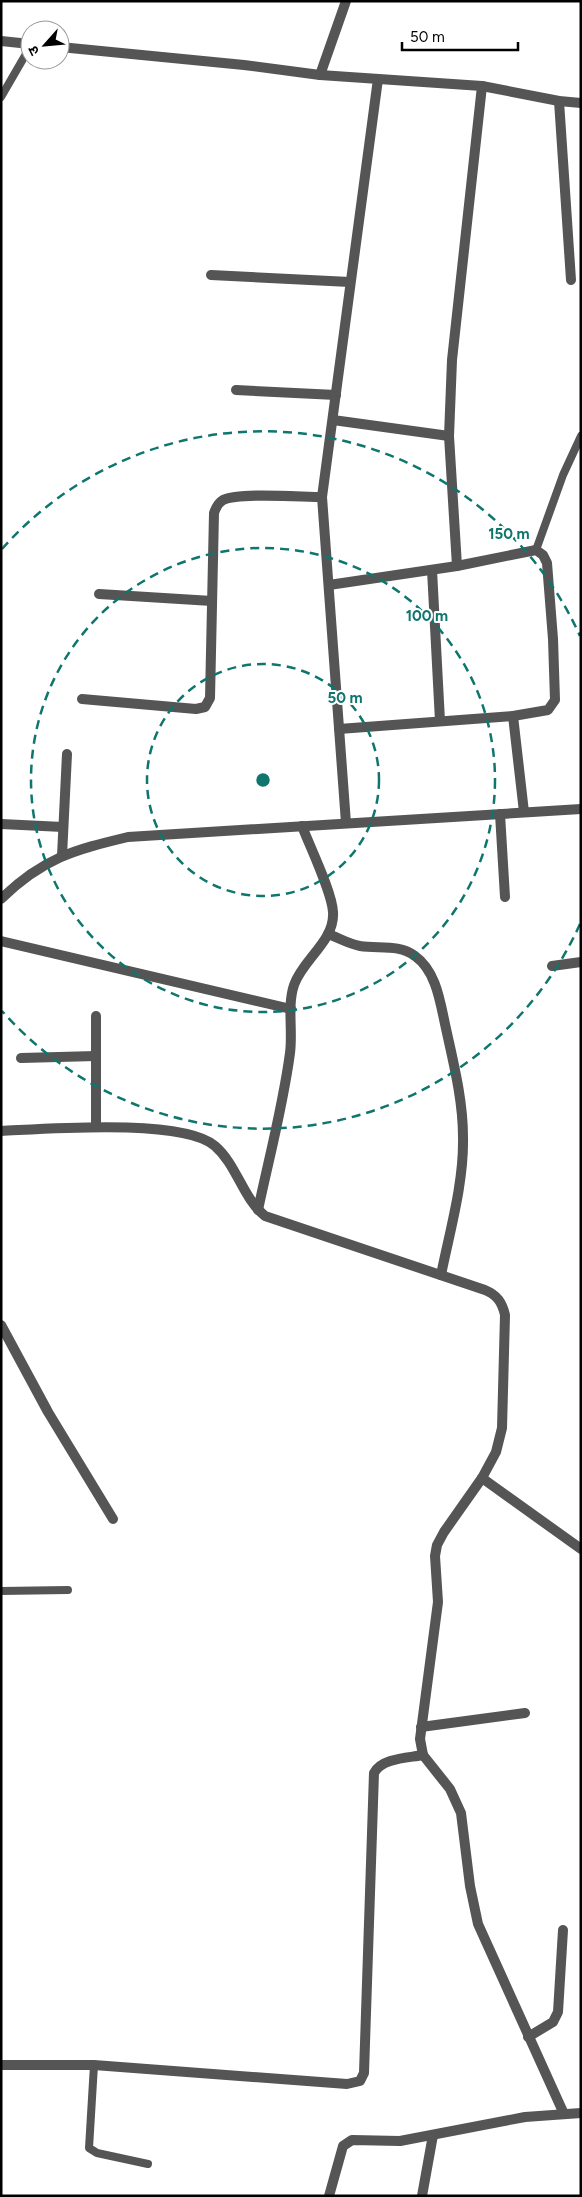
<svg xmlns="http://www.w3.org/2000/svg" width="582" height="2197" font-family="Figtree,'Noto Sans Devanagari',sans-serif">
  <rect width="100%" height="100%" fill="#fff"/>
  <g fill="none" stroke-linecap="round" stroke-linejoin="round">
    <g stroke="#555" stroke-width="8">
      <path d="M1,97L30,47"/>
      <path d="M536,550L563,475L581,436"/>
      <path d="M1,1591L68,1590"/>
      <path d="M94,2065L89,2148L97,2153L148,2164"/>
    </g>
    <g stroke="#555" stroke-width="10">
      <path d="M320,75L346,1"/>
      <path d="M559,101L571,280"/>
      <path d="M211,275L350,282"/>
      <path d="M236,390L336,395"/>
      <path d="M333,420L449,436"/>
      <path d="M457,566L449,436L452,360L482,86"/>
      <path d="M432,570L440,721"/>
      <path d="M329,585L457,566L536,550L543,555L547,563L553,639L555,700L548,710L513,716L339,729"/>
      <path d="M99,594L212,601"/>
      <path d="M82,699L196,709L205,707L210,698L214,513C216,507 218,503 223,500C239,492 301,497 322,497"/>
      <path d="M513,716L524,812"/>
      <path d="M500,814L505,897"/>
      <path d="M346,823L322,497L378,79"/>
      <path d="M1,824L63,827"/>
      <path d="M62,856L67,754"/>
      <path d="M1,899C43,858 74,850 128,837L581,809"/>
      <path d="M328,934C339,938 349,944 360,946C379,949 399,944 415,956C436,971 440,1001 445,1024C453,1061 463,1099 463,1137C464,1183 450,1230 441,1275"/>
      <path d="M1,941L291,1009"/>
      <path d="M552,966L581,962"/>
      <path d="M21,1058L96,1056"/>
      <path d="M96,1126V1016"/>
      <path d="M1,1131C46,1129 183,1118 215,1146C237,1165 242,1197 265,1216L485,1290C497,1295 502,1302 505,1315L502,1428L496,1452L482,1478L444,1532L437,1545L435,1556L438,1602L420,1739L423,1755L450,1789L461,1813L470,1886L478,1924L564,2114"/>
      <path d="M258,1210C269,1158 283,1106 290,1053C293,1031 287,1006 294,985C303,959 335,941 333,912C332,892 310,847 302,826"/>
      <path d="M1,1325L48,1412L113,1519"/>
      <path d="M482,1478L581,1549"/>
      <path d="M421,1727L525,1713"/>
      <path d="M528,2037L553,2022L558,2012L563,1930"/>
      <path d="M1,2065H94L347,2084L360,2081L364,2073L374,1773C382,1758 408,1758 423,1755"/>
      <path d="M329,2196L343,2146L352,2140L400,2141L525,2117L581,2113"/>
      <path d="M422,2196L433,2135"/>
    </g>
    <g stroke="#555" stroke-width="10">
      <path d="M1,41L30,44"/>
      <path d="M60,47L244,65L320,75L482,86L559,101L581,103"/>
    </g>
  </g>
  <g fill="none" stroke="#0f766e" stroke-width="2.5" stroke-dasharray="9 6">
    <circle cx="263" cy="780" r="116"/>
    <circle cx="263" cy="780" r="232"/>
    <path d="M580 924A348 348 0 0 1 2 1011M2 549A348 348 0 0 1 580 636"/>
  </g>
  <circle cx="263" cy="780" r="8" fill="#0f766e" stroke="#fff" stroke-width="2.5"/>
  <g font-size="15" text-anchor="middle" font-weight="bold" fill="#0f766e" stroke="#fff" stroke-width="4" stroke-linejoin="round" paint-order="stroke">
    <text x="509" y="539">150 m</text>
    <text x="427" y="621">100 m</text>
    <text x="345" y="703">50 m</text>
  </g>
  <rect width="582" height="2197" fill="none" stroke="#000000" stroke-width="5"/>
  <g transform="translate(45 45) rotate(243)"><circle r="24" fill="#ffffff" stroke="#999999"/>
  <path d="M0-4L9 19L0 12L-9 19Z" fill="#000000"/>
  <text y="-8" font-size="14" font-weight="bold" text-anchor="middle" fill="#000000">उ</text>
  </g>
  <path d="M402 42v8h116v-8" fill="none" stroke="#000000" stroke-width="2.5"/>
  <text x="410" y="42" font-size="15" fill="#000000" stroke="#ffffff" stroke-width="4" paint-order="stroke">50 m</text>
</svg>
